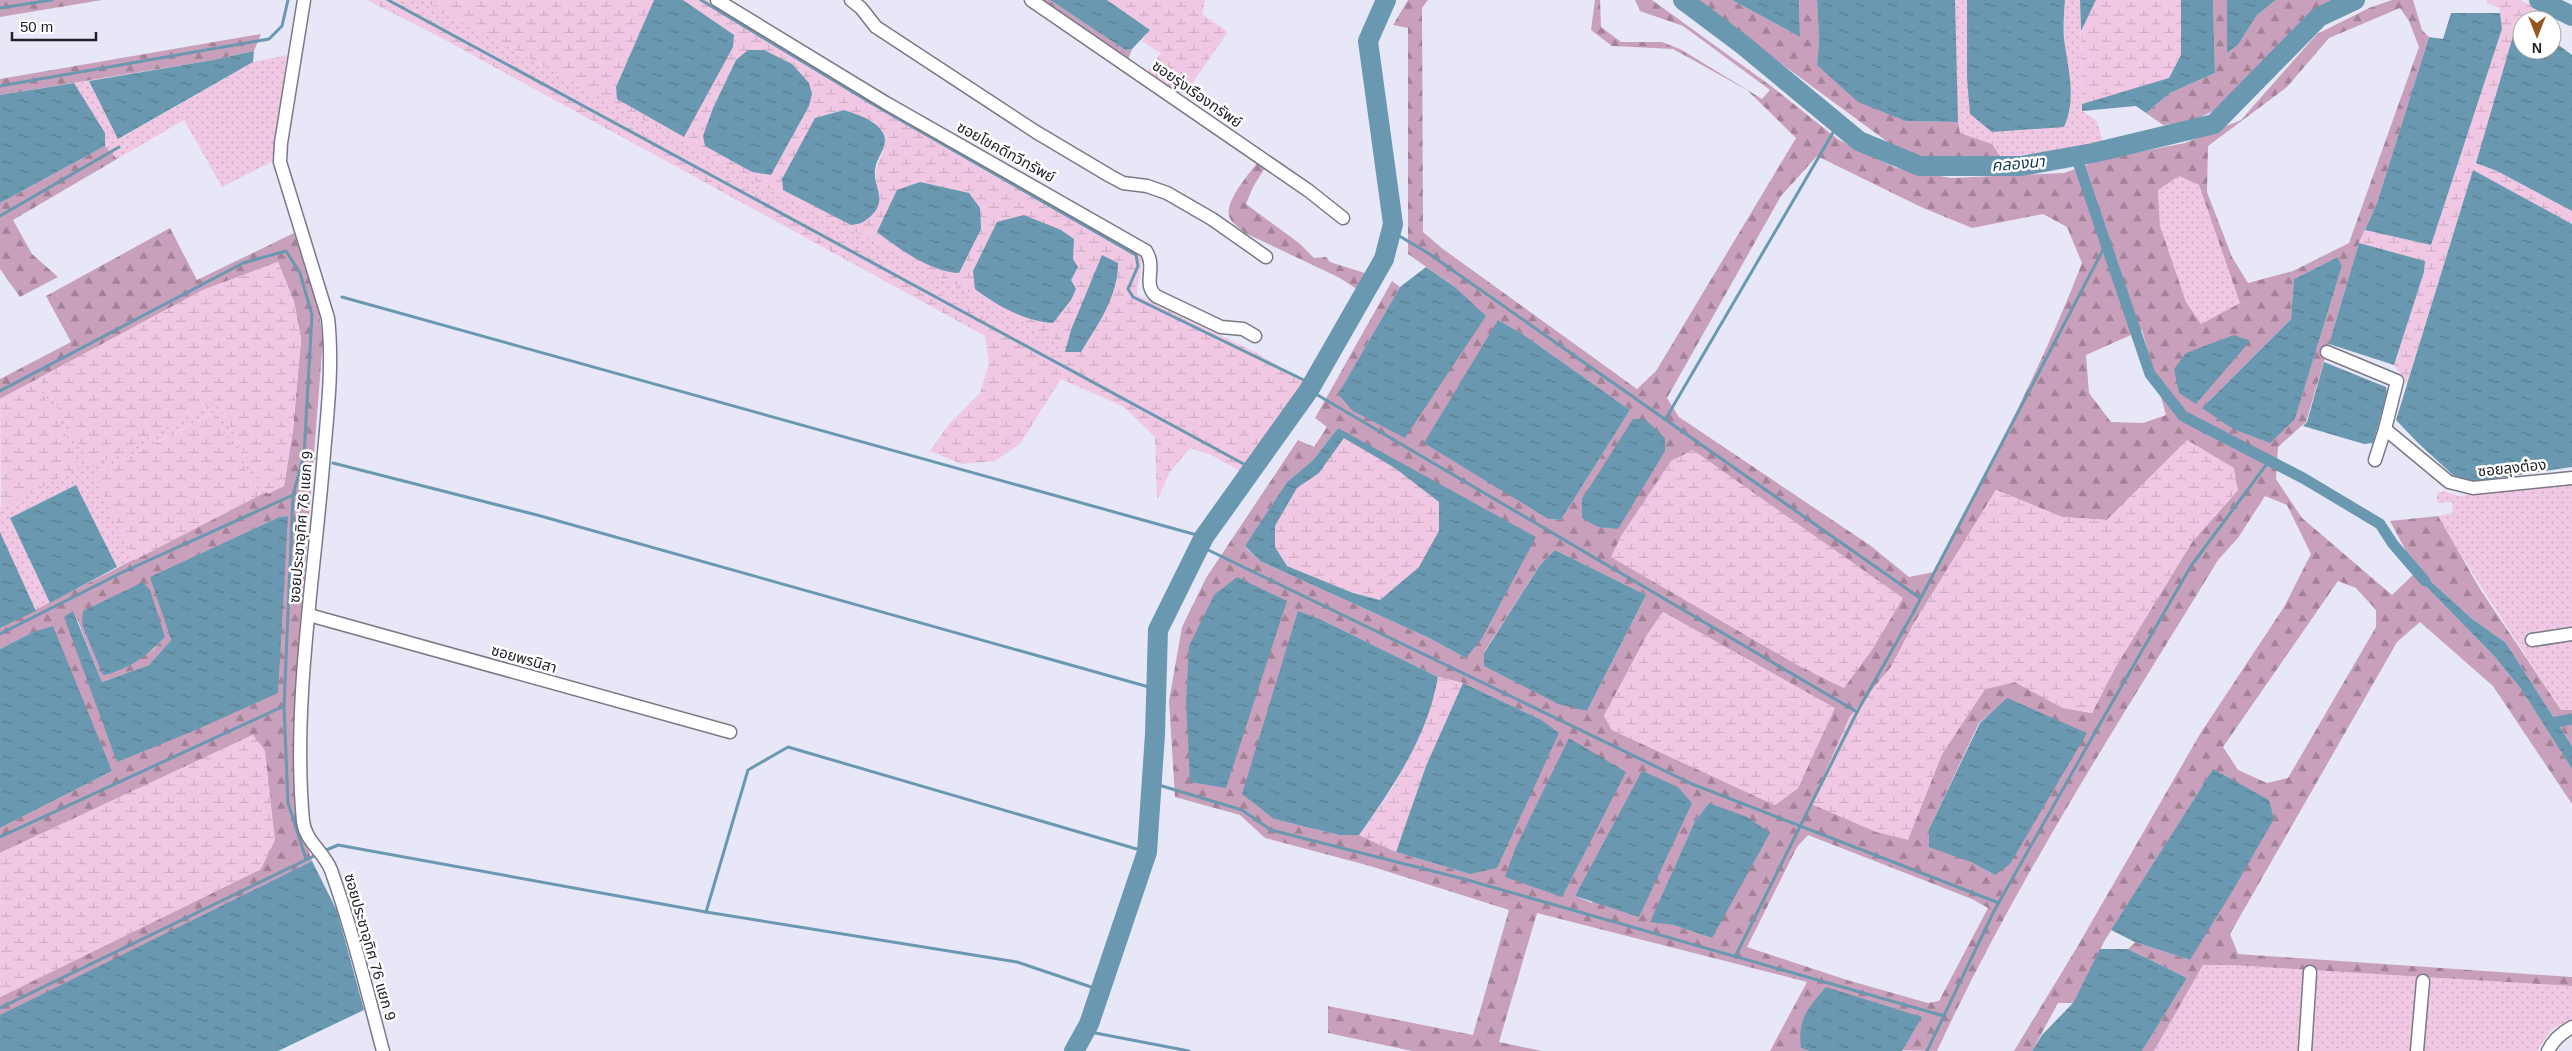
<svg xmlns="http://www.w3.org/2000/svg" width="2572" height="1051" font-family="Arial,'Noto Sans Thai',sans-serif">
  <defs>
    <pattern id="grass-dots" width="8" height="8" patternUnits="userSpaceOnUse" patternTransform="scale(1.25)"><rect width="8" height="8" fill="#f1c8e3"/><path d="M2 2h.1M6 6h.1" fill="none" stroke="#ceacc3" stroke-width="1.8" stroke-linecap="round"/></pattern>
    <pattern id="forest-firs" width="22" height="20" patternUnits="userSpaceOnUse" patternTransform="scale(1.25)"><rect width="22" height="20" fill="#c9a0bb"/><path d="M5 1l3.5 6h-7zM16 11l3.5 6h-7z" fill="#a38298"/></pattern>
    <pattern id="wetland-marsh" width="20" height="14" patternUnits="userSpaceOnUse" patternTransform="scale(1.25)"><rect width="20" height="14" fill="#f1c8e3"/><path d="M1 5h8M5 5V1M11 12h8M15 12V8" fill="none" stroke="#ceacc3"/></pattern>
    <pattern id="water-ripples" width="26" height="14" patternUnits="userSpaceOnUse" patternTransform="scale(1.25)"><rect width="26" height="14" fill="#6a98b0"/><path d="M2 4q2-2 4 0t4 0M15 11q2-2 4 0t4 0" fill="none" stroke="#577c8f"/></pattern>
  </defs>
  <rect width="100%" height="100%" fill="#e7e7f7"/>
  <g fill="url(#grass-dots)">
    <path d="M394,0H422L776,192L893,251L1061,342L1058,358Z"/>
    <path d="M1955,0H1967V79L2064,127C2077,98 2068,69 2064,39C2063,27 2064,13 2065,0H2080L2082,111L2097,121L2103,142L2019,159L2000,156L1992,144L1960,133L1956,112Z"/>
    <path d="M287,55L273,161L222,187L184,120L117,159L105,146L104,133L74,83L89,81L119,139L253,62Z"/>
    <path d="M2179,176L2199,185L2240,303L2201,324L2186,302L2160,226L2158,189Z"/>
    <path d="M39,378L67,422L91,467L216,401L268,494L260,495L213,413L93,475L135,560L117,567L76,485L10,518L50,603L36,611L0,532V508L60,421L34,381Z"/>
    <path d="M2572,484V710H2561L2451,540L2438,516L2453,513L2452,502L2437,503V493L2445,491L2458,496Z"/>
    <path d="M2203,965H2231L2572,986V1019L2552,1029L2537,1051H2154Z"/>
  </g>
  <g fill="url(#forest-firs)" fill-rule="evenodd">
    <path d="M0,0H102L0,17Z"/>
    <path d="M1033,0H1050L1125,50L1132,49L1128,60Z"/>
    <path d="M1408,0H1428L1422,8L1423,232L1443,249L1637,389L1656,371L1796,138L1747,90L1673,49L1612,46L1591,30L1595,0H1600L1601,27L1621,42H1662L1682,50L1762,99L1770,90L1683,26L1640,11L1635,0H1652L1771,86L1839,140L1896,168L1951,178L2064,173L2103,159L2185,143L2241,120L2317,34L2369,8L2392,0H2413L2422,30L2429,37L2377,203L2359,243L2306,422L2278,447L2276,479L2302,518L2392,595L2414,574L2495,657L2521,689L2572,769V804L2493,686L2420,622L2397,642L2230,934L2238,954L2572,977V986L2231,965H2203L2154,1051H2142L2187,978L2128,949L2135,942L2190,960L2213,769L2105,940L2073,1003H2058L2032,1051H2014L2076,949L2200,734L2284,607L2311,554L2287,505L2265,496L2238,538L2218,560C2120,721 2016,880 1937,1051L1801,1048L1809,1051H1770L1807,982L1537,913L1499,1042L1542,1051H1412L1328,1033V1006L1473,1035L1509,910L1370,866L1265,838L1240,815L1175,797L1169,701L1182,627L1206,578L1298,440L1314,447L1327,427L1315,418L1392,281L1400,287L1338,394L1485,316L1455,287L1408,254V28L1393,25ZM2400,8L2409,21L2419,47L2349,243L2293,271L2248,283L2232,257L2207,192L2208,146L2287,87L2329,38ZM1817,156L1921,207L1972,228L2043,214L2067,227L2082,263C2041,370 1987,470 1934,572L1909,577L1871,546L1679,417L1667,398L1781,196ZM2179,176L2199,185L2240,303L2201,324L2186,302L2160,226L2158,190ZM2338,257L2342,266L2295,419L2202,408L2291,319L2294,279ZM1498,320L1521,333L1630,410L1561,520L1548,519L1517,500ZM2142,330L2166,415L2143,423L2111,422L2089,393L2086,355ZM1338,428L1466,658L1429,638L1260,561L1245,547L1287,482L1313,460ZM2187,441L2238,490L2192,542L2115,668L2092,713L2063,708L2015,682L1985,689L1942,754L1908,839L1849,718L1891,667L1913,625L1996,490L2062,517L2107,520ZM1555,550L1646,595L1587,711L1484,666V652L1540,565ZM1611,557L1843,688L1796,664ZM2338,581L2356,588L2376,610V627L2288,778L2267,783L2238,770L2223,747ZM1663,612L1834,708L1798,788L1775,805L1612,730L1604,716L1647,635ZM1322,620L1438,677L1463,683L1540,719L1470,874L1396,852L1359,835H1339L1274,819ZM2007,699L1995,875L1971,862L1929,829L1979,723ZM1709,803L1712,938L1673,925L1651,921L1695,821ZM1808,835L1972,899L1988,908L1939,1001L1928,1003L1847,980L1747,947L1797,847ZM1607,838L1592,903L1575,896Z"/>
    <path d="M1695,0H1732L1800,37L1799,0H1817L1819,40L1817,65L1906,121L1958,122L1960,133L1992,144L2000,156L2019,159L1951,160L1904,154Z"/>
    <path d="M2213,0H2227V53L2238,45L2257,15L2276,0H2333L2310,18L2219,108L2189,123L2163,125L2146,113L2170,93L2215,73Z"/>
    <path d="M261,34L254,51L213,60L0,95V79Z"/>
    <path d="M105,146L117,159L13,220L32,254L58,277L20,297L0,269V203Z"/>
    <path d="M1259,161L1266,166L1253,187L1246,204L1299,243L1314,258L1326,257L1330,262L1371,275L1360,291L1338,277L1245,233C1240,228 1231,223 1229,216C1225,201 1250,172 1259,161Z"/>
    <path d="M170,228L197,280L294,233L318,305L323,340L295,692L293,764L295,810L312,861L0,1016V997L261,869L253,735L0,853V828L112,771L33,632L0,649V628L260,495L284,486L293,430L301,339L294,302L278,262L203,290L0,399V379L71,342L46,296ZM288,516L117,762L74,611L102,682L149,665L171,640L151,577L279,517ZM165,637L154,649L113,674Z"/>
    <path d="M2438,516L2480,589L2561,710H2572V746L2506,643L2471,618L2414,566L2390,521Z"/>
  </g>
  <g fill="url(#wetland-marsh)" fill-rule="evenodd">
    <path d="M367,0H394L1058,357L1060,342L893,251L776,192L422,0H654L616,87L733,35L683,0H708L1140,252C1144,270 1137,278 1137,295L1255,352L1308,384L1240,471L1211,455L1190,448L1170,472L1157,500L1155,437L1124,407L1061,379L1020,444L995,461L962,464L930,451L949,424L980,393L989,363L985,336L436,35ZM736,60L809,106L771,175L703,136L713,108ZM844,110L875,122L883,152C873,171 874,179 881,199L802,144L815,118ZM1078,267L1071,280V300L1053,323L1038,322L988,299Z"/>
    <path d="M1107,0H1205L1202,14L1228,32L1186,92L1174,93L1147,72L1161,53L1142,41L1149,30Z"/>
    <path d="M2096,0H2181V55L2169,79L2082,104L2081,31Z"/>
    <path d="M2487,0H2520L2538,8L2531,20H2522V29L2513,36L2476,163L2497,171L2572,211V224L2473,171L2407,383L2394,365L2424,272L2359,243L2365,230L2431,245L2502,29L2499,8L2487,3Z"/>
    <path d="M278,262L294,302L301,339L293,430L284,486L268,494L216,401L91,468L67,422L39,378L203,290Z"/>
    <path d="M34,381L60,421L79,467L1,510L0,399Z"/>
    <path d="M214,413L260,495L135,560L93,475Z"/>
    <path d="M1344,438L1395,468L1439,501V531L1419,567L1380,600L1353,593L1287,566L1275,547V526L1297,488L1319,473Z"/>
    <path d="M2187,440L2234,468L2238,490L2192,542L2115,668L2092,713L2063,708L2015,682L1985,689L1942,754L1908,840L1876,832L1811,804L1849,718L1891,667L1913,625L1996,490L2062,517L2107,520Z"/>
    <path d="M1693,450L1903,598L1872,650L1844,688L1796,664L1611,557L1621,536L1671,461Z"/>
    <path d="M1663,612L1835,708L1798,788L1775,805L1612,730L1604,716L1647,635Z"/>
    <path d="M1438,677L1463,683L1426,766L1396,852L1359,835L1394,785L1435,694Z"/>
    <path d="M253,735L265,750L275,840L261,869L0,997V853Z"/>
  </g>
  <g fill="url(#water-ripples)" fill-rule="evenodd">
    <path d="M654,0H683L734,35L733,47L684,137L617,99L616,87Z"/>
    <path d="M1050,0H1107L1150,30L1132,49L1125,50Z"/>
    <path d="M1732,0H1799L1800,37Z"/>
    <path d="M1817,0H1955L1958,122L1906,121L1858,102L1817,65L1819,40Z"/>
    <path d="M1967,0H2065C2064,13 2063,27 2064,39C2068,69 2077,98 2064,127L1992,132L1970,114L1967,79Z"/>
    <path d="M2080,0H2096L2081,31Z"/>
    <path d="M2181,0H2213L2215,73L2170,93L2146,113L2136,106L2082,111V104L2169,78L2181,55Z"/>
    <path d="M2227,0H2276L2257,15L2238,45L2227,53Z"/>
    <path d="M2451,13H2500L2502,29L2431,245L2365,230L2377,203L2429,37L2443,39Z"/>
    <path d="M2522,29V50H2552V40L2572,55V211L2497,171L2476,163L2513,36Z"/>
    <path d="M748,50H764L792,64L809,83L812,94L809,106L771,175L752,172L705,146L703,136L713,108L736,60Z"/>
    <path d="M254,51L253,62L118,139L89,81L213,60Z"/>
    <path d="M74,83L105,133V146L0,203V95Z"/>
    <path d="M844,110C858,115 875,119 883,133C889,144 879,155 876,165C870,185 890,198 871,216C864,222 861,224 851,225L783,190L782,179L815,118Z"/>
    <path d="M2473,170L2572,224V467L2470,482L2453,475L2418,443L2396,420Z"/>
    <path d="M920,182L969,193L980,208L981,229L959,273C931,272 899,249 877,232L897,190Z"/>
    <path d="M1024,215L1061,230L1074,239L1073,259L1078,267L1071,280L1076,289L1071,300L1053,323C1026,322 996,305 975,289L973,271L997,222Z"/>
    <path d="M2359,243L2425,261L2424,272L2394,365L2329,344Z"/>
    <path d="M1102,255L1118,263C1118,297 1098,324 1081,352H1065L1071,330Z"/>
    <path d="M2338,257L2342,266L2295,419L2270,443L2233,429L2202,408L2291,319L2294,279Z"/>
    <path d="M1426,267L1455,287L1486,316L1405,438L1353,411L1338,394L1400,287Z"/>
    <path d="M1498,320L1521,333L1630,410L1561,520L1548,519L1424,443Z"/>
    <path d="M2234,335L2250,341L2196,404L2179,393L2174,369L2186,353Z"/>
    <path d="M2324,362L2386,387L2387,393L2373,443L2364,444L2303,426L2307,422Z"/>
    <path d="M1633,419H1645L1665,438V451L1618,529L1598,527L1582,518V499Z"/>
    <path d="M1338,428L1536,537L1482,638L1466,658L1429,638L1260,561L1245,546L1287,482L1313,460ZM1344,438L1395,468L1439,502V531L1419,567L1380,600L1353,593L1287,566L1275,547V526L1297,488L1319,473Z"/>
    <path d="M76,485L117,567L50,603L10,518Z"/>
    <path d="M288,516L278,693L198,729L117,762L64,617L73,611L102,682L149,665L171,640L150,577L279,517Z"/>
    <path d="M0,532L36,611L0,628Z"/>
    <path d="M1555,550L1646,595L1587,711L1558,704L1484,666V653L1540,565Z"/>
    <path d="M2414,566L2471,618L2506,643L2572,746V769L2521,689L2495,657L2414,574Z"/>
    <path d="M1237,577L1287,601L1226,788L1190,782L1186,702L1189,646L1214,595Z"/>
    <path d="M143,582L150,590L165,637C151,653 125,672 103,675L82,624L83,611Z"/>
    <path d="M1298,611L1322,620L1438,677C1428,736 1393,787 1359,835H1339L1274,819L1242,794Z"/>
    <path d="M53,626L112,771L0,828V649L33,632Z"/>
    <path d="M1463,683L1540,719L1559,733L1497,868L1470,874L1396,852L1426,766Z"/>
    <path d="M2007,698L2087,733L2010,864L1995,875L1971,862L1929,847V829L1980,723Z"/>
    <path d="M1569,738L1626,772L1562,897L1505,877L1515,849Z"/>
    <path d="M2213,769L2269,800L2274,819L2233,890L2190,960L2135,942L2111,930Z"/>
    <path d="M1642,771L1678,787L1692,803L1639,917L1575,896Z"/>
    <path d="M1709,803L1747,817L1770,833L1712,938L1673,925L1650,922L1695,821Z"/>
    <path d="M312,861L337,911L364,1010L278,1051H0V1015Z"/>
    <path d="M2100,949H2128L2187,978L2142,1051H2032L2042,1035L2073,1003Z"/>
    <path d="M1826,987L1922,1017L1902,1051H1809L1801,1048C1797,1020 1808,1008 1826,987Z"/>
  </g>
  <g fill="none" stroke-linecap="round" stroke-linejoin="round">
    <g stroke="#6a98b0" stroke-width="3">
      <path d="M388,0L1253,469"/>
      <path d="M701,0L871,103L1136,255L1138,266L1128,289L1133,297L1312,384"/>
      <path d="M0,8L52,0"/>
      <path d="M0,86L269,39L282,26L288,0"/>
      <path d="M0,216L119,147"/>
      <path d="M1391,231L1428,253L1920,598"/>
      <path d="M342,297L1204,537"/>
      <path d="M1309,390L1857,712"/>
      <path d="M0,391L243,263L286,251L300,273L312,315L304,455"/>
      <path d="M1665,420L1838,124"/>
      <path d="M333,463L537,515L1156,689"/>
      <path d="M293,495L284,706L288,803L306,859"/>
      <path d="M1200,546L1692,784L1999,903"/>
      <path d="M0,634L123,572L293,495L304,455L314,458"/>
      <path d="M1152,783L1242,810L1271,830L1464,879L1944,1016"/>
      <path d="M0,837L284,706"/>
      <path d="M324,851L338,845L706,912L1017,962L1100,990"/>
      <path d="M706,912L748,770L788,747L1147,852"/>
      <path d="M1736,955L1857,712L1912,615L2106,244"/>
      <path d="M0,1008L316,855"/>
      <path d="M1085,1031L1189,1051"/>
      <path d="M1927,1051L1994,911L2098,727L2191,566L2269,461"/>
    </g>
    <g stroke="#6a98b0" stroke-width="11">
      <path d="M2076,156L2150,374L2183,416L2303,478L2380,524L2393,544L2425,581"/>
      <path d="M2552,723L2572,719"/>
    </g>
    <g stroke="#6a98b0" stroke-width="20">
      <path d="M1683,0L1743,45L1859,141L1920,166H2021L2093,153L2214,124L2319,17L2355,0"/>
      <path d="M2539,0L2572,16"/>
      <path d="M1074,1051L1089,1024L1147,852L1155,734L1158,630L1204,537L1309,390L1384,259L1393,224L1368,41L1386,0"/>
    </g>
    <g stroke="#797987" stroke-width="15">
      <g id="minor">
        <path d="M304,0L281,143L280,162L328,318C333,363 328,408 324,453C315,572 292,703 303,821C305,841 324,852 331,870C352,929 367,991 383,1051"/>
        <path d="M717,0L886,103L1146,251C1157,268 1142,284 1156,296L1221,327L1243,329L1255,336"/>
        <path d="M851,0L861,8L876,27L1036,132L1110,176L1123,183L1147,186L1167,193L1212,219L1266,257"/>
        <path d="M1031,0L1309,191L1343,218"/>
        <path d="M2327,352L2397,381L2385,429L2449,482L2473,488L2572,478"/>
        <path d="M2375,460L2385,429"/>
        <path d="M309,615L730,732"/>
        <path d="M2532,640L2572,634"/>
        <path d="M2305,1051L2310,972"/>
        <path d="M2417,1051L2423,981"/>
        <path d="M2548,1051C2553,1040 2561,1033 2572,1027"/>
      </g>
    </g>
    <use href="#minor" stroke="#fff" stroke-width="12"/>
  </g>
  <g text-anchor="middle" stroke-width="5" stroke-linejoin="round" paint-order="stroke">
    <g font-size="15" fill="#212127" stroke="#fff">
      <text transform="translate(1197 94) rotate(35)" y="5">ซอยรุ่งเรืองทรัพย์</text>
      <text transform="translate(1006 152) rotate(29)" y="5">ซอยโชคดีทวีทรัพย์</text>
      <text transform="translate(2512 468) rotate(-6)" y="5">ซอยลุงต๋อง</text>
      <text transform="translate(301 527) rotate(-85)" y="5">ซอยประชาอุทิศ 76 แยก 9</text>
      <text transform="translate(524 659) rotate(16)" y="5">ซอยพรนิสา</text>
      <text transform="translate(370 947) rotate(74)" y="5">ซอยประชาอุทิศ 76 แยก 9</text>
    </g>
    <g font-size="16" font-style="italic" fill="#10384a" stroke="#fff">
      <text transform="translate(2018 163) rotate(-5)" y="6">คลองนา</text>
    </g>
  </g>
  <g transform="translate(2537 35) rotate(180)"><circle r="24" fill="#ffffff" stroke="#a6a6a9"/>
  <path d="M0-4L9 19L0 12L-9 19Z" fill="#96571e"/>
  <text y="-8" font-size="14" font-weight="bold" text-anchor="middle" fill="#212127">N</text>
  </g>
  <path d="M12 32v8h84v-8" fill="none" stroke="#212127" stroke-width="2.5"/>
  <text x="20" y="32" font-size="15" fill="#212127" stroke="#ffffff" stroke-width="4" paint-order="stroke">50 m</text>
</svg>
